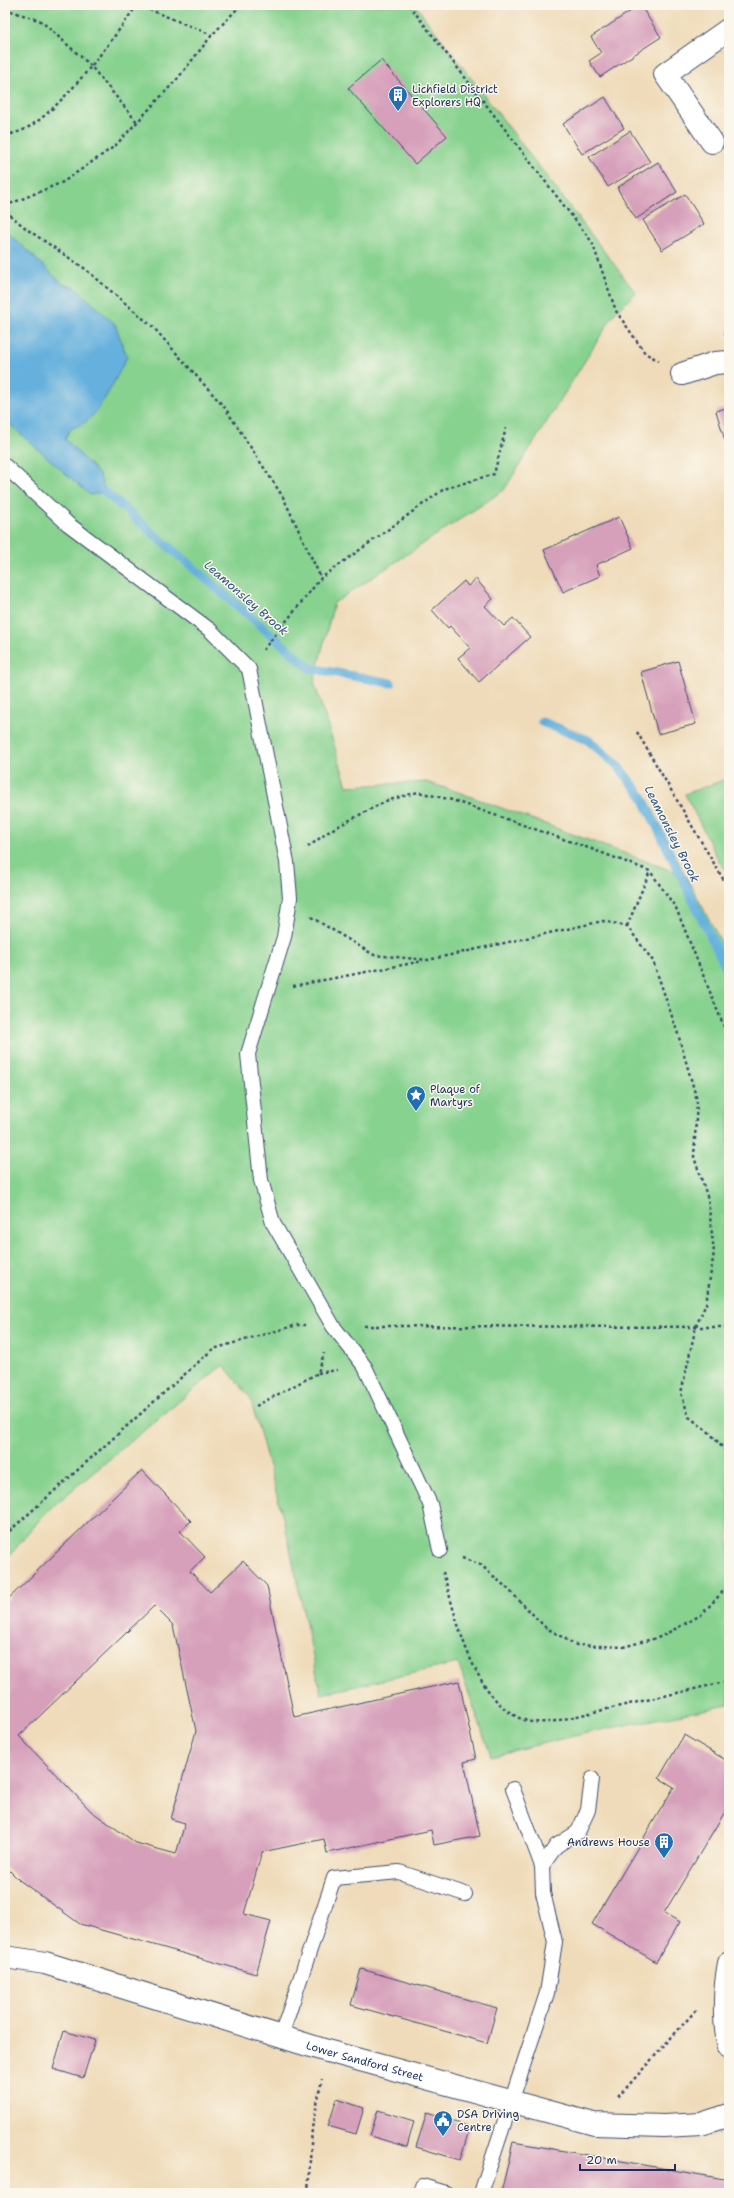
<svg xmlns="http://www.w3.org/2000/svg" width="734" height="2198" font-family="'Shantell Sans',sans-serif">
  <rect width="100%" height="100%" fill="#fbf7ec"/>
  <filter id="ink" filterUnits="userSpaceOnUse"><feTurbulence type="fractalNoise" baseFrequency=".025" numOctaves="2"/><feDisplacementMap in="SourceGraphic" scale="8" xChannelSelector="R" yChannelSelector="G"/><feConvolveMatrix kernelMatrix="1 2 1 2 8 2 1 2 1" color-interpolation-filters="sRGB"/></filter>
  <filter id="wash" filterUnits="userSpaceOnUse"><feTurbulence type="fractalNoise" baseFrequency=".012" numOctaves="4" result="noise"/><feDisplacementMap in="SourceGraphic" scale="16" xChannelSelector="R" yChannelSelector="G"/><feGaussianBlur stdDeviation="0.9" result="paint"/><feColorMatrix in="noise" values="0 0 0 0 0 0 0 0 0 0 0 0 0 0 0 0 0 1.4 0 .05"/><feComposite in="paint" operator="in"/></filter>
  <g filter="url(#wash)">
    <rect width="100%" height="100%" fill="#efdbb9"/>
    <g fill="#87d28f" stroke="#518076">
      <path d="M5,5H415L636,293L616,311L504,490L334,603L314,682L347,786L426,782L458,792L686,876L729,957V1705L595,1731L491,1756L458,1663L321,1694L285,1525L250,1397L223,1365L47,1511L5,1561Z"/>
      <path d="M729,778V873L720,863L685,794Z"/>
    </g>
    <path fill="#65b0dd" stroke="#40709e" d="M5,230L63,284L76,288L115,324L127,357C118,374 102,408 88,420C76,430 73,422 65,439L99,474L105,492L90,495L5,420Z"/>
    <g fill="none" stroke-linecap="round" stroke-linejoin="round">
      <g stroke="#65b0dd" stroke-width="9">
        <path d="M105,492L310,668L391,683"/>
        <path d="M542,722L588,740L617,765L642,796L729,974"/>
      </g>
    </g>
    <g id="blocks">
      <g fill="#d69fba" fill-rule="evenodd">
        <path d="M640,5L661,37L600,77L589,61L601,53L591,37Z"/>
        <path d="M381,60L447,136L415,164L348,88Z"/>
        <path d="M605,97L624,128L582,154L563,124Z"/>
        <path d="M630,131L650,162L608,187L589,157Z"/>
        <path d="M658,162L677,192L636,219L617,188Z"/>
        <path d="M685,194L704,224L662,250L643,220Z"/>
        <path d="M729,407V446L727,447L716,411Z"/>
        <path d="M619,517L633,548L596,565L600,576L563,592L544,550Z"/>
        <path d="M476,579L493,599L485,606L504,626L513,618L530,637L479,682L458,658L470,648L450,626L448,628L432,610L464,581L468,586Z"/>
        <path d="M678,661L696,724L658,734L641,672Z"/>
        <path d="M142,1470L191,1521L180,1531L205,1557L190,1571L210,1592L243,1561L267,1586L294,1717L459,1681L476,1759L464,1762L480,1836L434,1845L431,1830L327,1853L324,1839L262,1852L244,1914L271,1921L256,1974L80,1924L19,1880L5,1866V1602ZM154,1606L173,1625L196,1731L171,1819L185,1823L176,1854L136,1843L91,1811L19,1736Z"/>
        <path d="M684,1735L729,1762V1805L664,1913L680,1922L656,1962L592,1924L674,1787L659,1778Z"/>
        <path d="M361,1969L497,2008L487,2043L351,2005Z"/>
        <path d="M64,2031L95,2040L83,2078L53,2069Z"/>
        <path d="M337,2099L364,2108L356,2134L328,2126Z"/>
        <path d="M378,2110L414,2121L407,2147L370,2136Z"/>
        <path d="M427,2113L470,2127L460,2160L416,2147Z"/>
        <path d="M513,2142L724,2179L729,2184V2193H501Z"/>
      </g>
    </g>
  </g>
  <g filter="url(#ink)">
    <use href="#blocks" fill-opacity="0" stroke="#3b496c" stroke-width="1"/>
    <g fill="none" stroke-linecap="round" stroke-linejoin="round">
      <g stroke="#3b496c" stroke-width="16">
        <g id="service">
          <path d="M5,466L68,524L210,630L249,669L287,862L290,898L284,937L248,1054L261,1180L273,1223L333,1326L365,1367L430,1504L440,1550"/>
          <path d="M513,1789L542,1866"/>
          <path d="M281,2036L334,1878L399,1872L465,1894"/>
          <path d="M422,2186L446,2193"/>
          <path d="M481,2193L547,1993L555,1942L543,1893L542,1866L556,1846L578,1832L588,1810L592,1779"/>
        </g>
      </g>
      <g stroke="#3b496c" stroke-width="24">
        <g id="minor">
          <path d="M712,142L665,74L729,29"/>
          <path d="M682,374L715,363L729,362"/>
          <path id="s1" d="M5,1957L45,1963L327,2051L594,2124L664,2126L701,2124L729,2115"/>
        </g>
      </g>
      <g stroke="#3b496c" stroke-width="24">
        <path id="tertiary" d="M729,1963C724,1989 723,2022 729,2047"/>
      </g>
      <g stroke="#3b496c" stroke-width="2.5" stroke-dasharray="3 3" stroke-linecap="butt">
        <path d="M138,5L212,35"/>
        <path d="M409,5L592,242L616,311L645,353L659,361"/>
        <path d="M5,9L41,21L90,65L137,122"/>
        <path d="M5,135C11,134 20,132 25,129C62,110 112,40 137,5"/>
        <path d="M5,206L63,182L115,146L178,78L212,35L241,5"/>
        <path d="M5,211L28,230L84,268L153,327L225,408L283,497L321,578"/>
        <path d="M725,335L729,322"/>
        <path d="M263,650L321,578L444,489L494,474L506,428"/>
        <path d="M637,732L729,889"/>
        <path d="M308,847L331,830L386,801L418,792L452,800L597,851L650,871L676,908L729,1039"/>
        <path d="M311,917L374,955L428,960L603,921L627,926L653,961L678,1034L697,1100L694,1157L708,1199L714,1252L706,1304L696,1326L681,1393L689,1417L710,1433L729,1455"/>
        <path d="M627,926L650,871"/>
        <path d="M293,986L423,961"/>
        <path d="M364,1326L729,1327"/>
        <path d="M318,1373L337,1370"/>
        <path d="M256,1406L318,1373L324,1353"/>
        <path d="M5,1535L213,1349L297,1325H305"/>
        <path d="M462,1558L481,1565L508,1589L545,1627L576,1645L623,1647L660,1637L701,1615L729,1585"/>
        <path d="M443,1572C457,1620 473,1703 527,1721C534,1723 544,1722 551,1722L729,1681"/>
        <path d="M618,2097L696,2010"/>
        <path d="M308,2193L312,2128L322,2079"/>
      </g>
      <use href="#service" stroke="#fff" stroke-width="14"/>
      <use href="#minor" stroke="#fff" stroke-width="22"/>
      <use href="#tertiary" stroke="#fff" stroke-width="22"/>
    </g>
  </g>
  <defs>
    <g id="building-pin" transform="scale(1)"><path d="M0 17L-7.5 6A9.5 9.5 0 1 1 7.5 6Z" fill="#1f6fb2" stroke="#fbf7ec"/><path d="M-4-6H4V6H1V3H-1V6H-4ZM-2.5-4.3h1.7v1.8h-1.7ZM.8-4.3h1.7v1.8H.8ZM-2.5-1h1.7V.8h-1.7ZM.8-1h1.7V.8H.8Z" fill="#fff"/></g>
    <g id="sight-pin" transform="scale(1)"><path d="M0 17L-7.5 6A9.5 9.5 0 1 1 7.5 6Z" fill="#1f6fb2" stroke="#fbf7ec"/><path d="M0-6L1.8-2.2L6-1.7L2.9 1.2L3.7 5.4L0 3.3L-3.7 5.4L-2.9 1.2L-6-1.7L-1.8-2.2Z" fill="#fff"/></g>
    <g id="civic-pin" transform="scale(1)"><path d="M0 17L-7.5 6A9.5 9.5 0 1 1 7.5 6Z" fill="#1f6fb2" stroke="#fbf7ec"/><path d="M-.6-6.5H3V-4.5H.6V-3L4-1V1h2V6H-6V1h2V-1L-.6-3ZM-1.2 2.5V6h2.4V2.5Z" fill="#fff"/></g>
  </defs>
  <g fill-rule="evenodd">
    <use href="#building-pin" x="398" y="95"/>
    <use href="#sight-pin" x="416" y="1095"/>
    <use href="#building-pin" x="664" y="1842"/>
    <use href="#civic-pin" x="443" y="2120"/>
  </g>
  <g text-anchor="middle" stroke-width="3" stroke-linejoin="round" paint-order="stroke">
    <g font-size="11" fill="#1b2f5e" stroke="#fbf7ec" text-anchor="start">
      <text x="412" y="93">Lichfield District<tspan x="412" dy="13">Explorers HQ</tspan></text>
      <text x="430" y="1093">Plaque of<tspan x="430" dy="13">Martyrs</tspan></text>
      <text x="650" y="1846" text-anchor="end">Andrews House</text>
      <text x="457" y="2118">DSA Driving<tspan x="457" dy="13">Centre</tspan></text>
    </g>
    <g font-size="11" fill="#1b2f5e" stroke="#fbf7ec">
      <text dy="4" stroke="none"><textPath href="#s1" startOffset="375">Lower Sandford Street</textPath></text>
    </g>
    <g font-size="12" font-style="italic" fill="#315684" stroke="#fbf7ec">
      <text transform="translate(246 598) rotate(41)" y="4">Leamonsley Brook</text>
      <text transform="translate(672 834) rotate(63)" y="4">Leamonsley Brook</text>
    </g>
  </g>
  <rect width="734" height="2198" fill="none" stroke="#fbf7ec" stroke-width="20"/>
  <path d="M580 2164v6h95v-6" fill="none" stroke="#1b2f5e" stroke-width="2"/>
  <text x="586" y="2164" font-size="12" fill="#1b2f5e" stroke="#fbf7ec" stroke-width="3" paint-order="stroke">20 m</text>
</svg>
